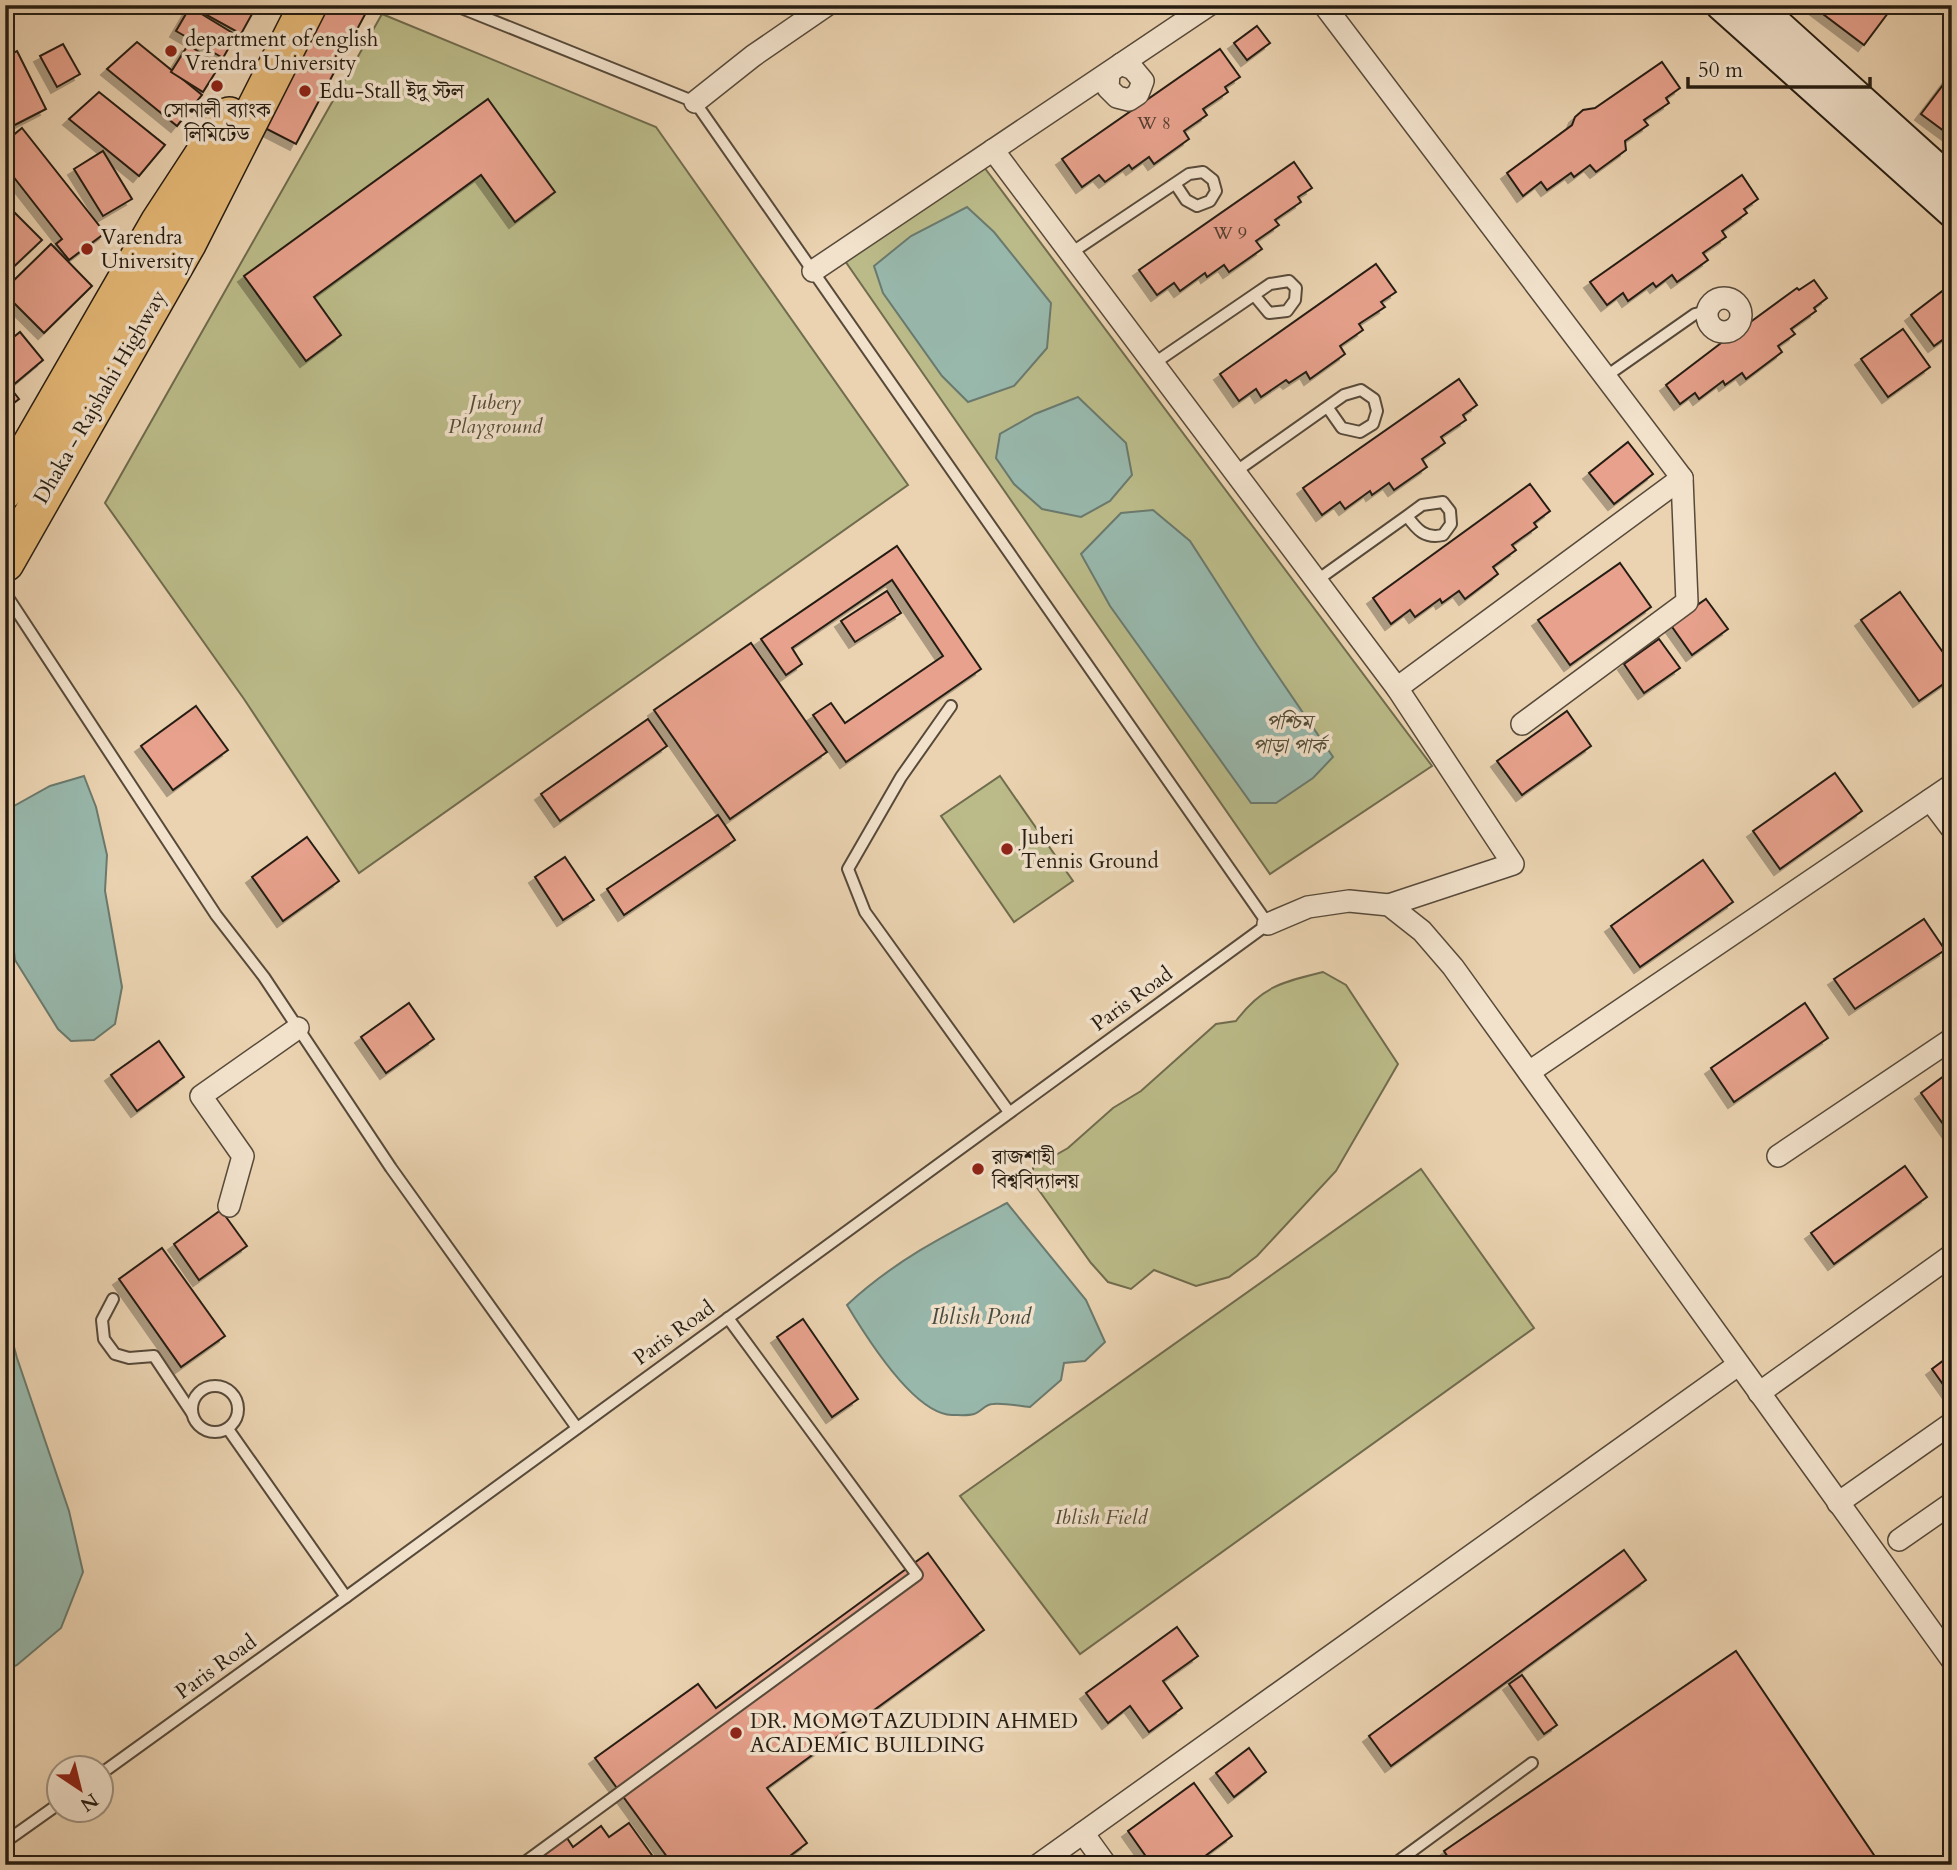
<svg xmlns="http://www.w3.org/2000/svg" width="1957" height="1870" font-family="Cardo,'Noto Serif Bengali',serif">
<defs>
<filter id="shadow"><feDropShadow dx="-6" dy="6" stdDeviation="0" flood-color="#0004"/></filter>
</defs>
<rect width="100%" height="100%" fill="#ebd3b1"/>
<filter id="stains"><feTurbulence type="fractalNoise" baseFrequency=".00286" numOctaves="4"/><feColorMatrix values="0 0 0 0 .2 0 0 0 0 .09 0 0 0 0 .02 0 0 0 .5 -.17"/></filter>
<radialGradient id="worn" r=".72"><stop offset=".6" stop-color="#630" stop-opacity="0"/><stop offset="1" stop-color="#630" stop-opacity=".3"/></radialGradient>
<g fill="#bbbb89" stroke="#706c4e" stroke-width="2">
<path d="M382 14 656 127 908 485 359 873 244 699 105 503Z"/>
<path d="M981 163 1432 766 1270 874 843 258Z"/>
<path d="M1000 776 1073 881 1014 922 941 816Z"/>
<path d="M1323 972 1346 985 1398 1064 1336 1171 1257 1256 1229 1277 1196 1286 1154 1270 1131 1289 1108 1282 1091 1263 1033 1182V1168L1068 1148 1113 1108 1141 1091 1216 1024 1236 1021C1262 986 1283 982 1323 972Z"/>
<path d="M1421 1169 1534 1328 1080 1654 960 1496Z"/>
</g>
<g fill="#98b8ac" stroke="#6a7a6e" stroke-width="2">
<path d="M967 207 994 232 1051 303 1047 348 1014 386 968 402 942 376 883 293 874 266 911 236Z"/>
<path d="M1078 397 1126 443 1132 475 1110 501 1081 517 1042 509 1014 484 996 458 1000 434 1035 414Z"/>
<path d="M1153 510 1190 541 1257 645 1333 757 1313 778 1276 803H1251L1110 606 1081 554 1121 513Z"/>
<path d="M84 776 96 807 107 855 105 891 122 987 115 1024 94 1040 71 1041 58 1029 15 960 5 875V811L50 786Z"/>
<path d="M1007 1203 1086 1300 1105 1342 1085 1361 1064 1363 1061 1380 1030 1407C1018 1406 1005 1403 993 1404 985 1404 981 1412 974 1414 968 1416 959 1415 952 1415 914 1414 865 1335 847 1305 895 1260 949 1233 1007 1203Z"/>
<path d="M5 1314 17 1358 69 1511 83 1572 61 1628 17 1665 5 1671Z"/>
</g>
<g fill="#e7a18c" stroke="#261d12" stroke-width="2" filter="url(#shadow)">
<path d="M207 5H257L241 34 203 13Z"/>
<path d="M326 5 369 7 296 144 261 126Z"/>
<path d="M1811 5H1894L1864 45Z"/>
<path d="M190 7 236 35 223 58 176 31Z"/>
<path d="M1257 26 1270 43 1247 60 1234 43Z"/>
<path d="M137 42 202 95 177 126 107 69Z"/>
<path d="M63 44 80 74 57 87 40 56Z"/>
<path d="M188 45 220 65 203 92 171 72Z"/>
<path d="M1220 49 1240 77 1225 87 1228 92 1203 109 1207 115 1184 131 1189 139 1154 164 1149 157 1132 169 1129 165 1105 182 1099 175 1082 187 1062 159Z"/>
<path d="M17 51 46 109 5 130V57Z"/>
<path d="M1662 62 1680 88 1666 98 1669 103 1644 120 1648 125 1625 141 1626 150 1596 172 1590 165 1574 177 1571 173 1547 190 1541 182 1523 196 1507 173 1572 125 1575 117 1583 110 1595 108Z"/>
<path d="M1952 73V137L1921 114Z"/>
<path d="M99 92 165 145 139 176 69 119Z"/>
<path d="M488 99 555 192 515 222 481 175 314 297 341 335 306 361 244 276Z"/>
<path d="M22 128 105 233 69 260 56 244 62 239 5 166V142Z"/>
<path d="M103 151 132 199 103 216 74 169Z"/>
<path d="M1294 162 1312 188 1298 197 1301 202 1275 220 1279 225 1256 241 1262 249 1229 272 1224 265 1207 277 1205 273 1180 291 1174 283 1157 295 1139 270Z"/>
<path d="M1742 175 1758 199 1744 209 1747 213 1722 231 1726 237 1703 253 1708 260 1677 282 1672 275 1656 287 1653 283 1628 301 1623 293 1607 305 1590 282Z"/>
<path d="M14 212 42 240 5 275V220Z"/>
<path d="M51 244 92 286 44 333 5 294V289Z"/>
<path d="M1376 264 1396 292 1381 302 1385 307 1359 324 1363 330 1340 346 1345 354 1310 379 1306 372 1289 383 1286 380 1261 397 1256 389 1239 401 1220 374Z"/>
<path d="M1814 280 1827 298 1814 308 1816 311 1791 329 1795 334 1778 346 1782 352 1746 379 1742 373 1725 385 1723 381 1699 399 1695 393 1680 404 1666 385 1729 337 1727 333 1747 319 1749 323 1797 288 1799 290Z"/>
<path d="M1945 289 1952 298V333L1934 346 1911 315Z"/>
<path d="M1903 329 1930 367 1888 397 1861 359Z"/>
<path d="M20 332 43 360 12 386 5 378V344Z"/>
<path d="M1459 379 1477 405 1463 415 1466 420 1441 437 1445 443 1422 459 1427 467 1394 490 1389 483 1372 495 1370 491 1345 509 1340 502 1322 515 1303 488Z"/>
<path d="M5 381 19 399 5 410Z"/>
<path d="M1628 442 1653 474 1614 504 1589 473Z"/>
<path d="M1530 484 1550 511 1534 523 1537 527 1512 545 1516 550 1493 567 1498 574 1465 599 1459 591 1442 603 1440 599 1415 617 1410 610 1391 624 1373 598Z"/>
<path d="M897 546 981 669 846 762 813 715 831 703 845 723 943 656 892 580 792 648 802 664 786 675 761 639Z"/>
<path d="M1620 563 1651 607 1570 665 1538 620Z"/>
<path d="M887 591 901 613 855 642 841 621Z"/>
<path d="M1900 592 1952 665V678L1919 701 1861 620Z"/>
<path d="M1706 599 1728 629 1692 655 1670 624Z"/>
<path d="M1659 639 1680 668 1644 693 1624 664Z"/>
<path d="M751 643 827 752 730 819 654 710Z"/>
<path d="M196 706 228 750 173 790 141 746Z"/>
<path d="M1567 711 1591 746 1522 795 1497 761Z"/>
<path d="M648 719 667 746 560 821 541 794Z"/>
<path d="M1835 773 1862 811 1780 869 1753 831Z"/>
<path d="M718 815 735 840 624 915 607 889Z"/>
<path d="M307 837 339 881 283 921 252 877Z"/>
<path d="M565 857 594 900 563 920 535 877Z"/>
<path d="M1703 860 1733 902 1640 967 1611 926Z"/>
<path d="M1924 919 1945 950 1855 1009 1834 979Z"/>
<path d="M409 1003 434 1039 386 1073 361 1037Z"/>
<path d="M1805 1003 1828 1038 1734 1102 1711 1068Z"/>
<path d="M159 1041 184 1077 137 1111 111 1075Z"/>
<path d="M1952 1070V1128L1948 1131 1921 1093Z"/>
<path d="M1905 1166 1927 1197 1834 1264 1811 1233Z"/>
<path d="M221 1210 247 1246 199 1280 174 1244Z"/>
<path d="M162 1248 225 1336 181 1367 119 1279Z"/>
<path d="M803 1319 858 1399 832 1417 777 1337Z"/>
<path d="M1952 1354V1397L1932 1369Z"/>
<path d="M1624 1550 1646 1580 1391 1766 1369 1736Z"/>
<path d="M928 1553 984 1630 767 1788 807 1843 778 1865H673L595 1758 698 1684 716 1708Z"/>
<path d="M1177 1627 1198 1656 1163 1681 1182 1708 1149 1732 1130 1706 1108 1723 1086 1693Z"/>
<path d="M1736 1651 1878 1861 1872 1865H1453L1444 1851Z"/>
<path d="M1522 1675 1557 1725 1544 1734 1509 1684Z"/>
<path d="M1249 1748 1266 1772 1234 1797 1216 1773Z"/>
<path d="M1194 1783 1232 1836 1193 1865H1152L1128 1831Z"/>
<path d="M629 1823 659 1865H518L563 1832 573 1847 601 1826 609 1837Z"/>
</g>
<g fill="none" stroke-linecap="round" stroke-linejoin="round">
<g stroke="#574a3a" stroke-width="14">
<g id="lane">
<path d="M1071 253 1189 174 1203 172 1213 180 1216 191 1210 201 1197 206 1186 200 1176 185"/>
<path d="M1153 364 1254 295 1270 284 1289 281 1296 288 1295 300 1287 311 1269 313 1254 295"/>
<path d="M1605 377 1695 314 1708 311"/>
<path d="M1235 472 1344 395 1361 390 1374 399 1377 411 1373 424 1360 432 1342 428 1328 408"/>
<path d="M1316 581 1407 516 1422 505 1443 502 1450 511 1451 524 1443 535C1425 539 1417 530 1407 516"/>
<path d="M5 593 216 915 264 977 391 1168 577 1428"/>
<path d="M951 706 901 777 848 869 865 912 1009 1112"/>
<path d="M113 1299 102 1320 104 1339 115 1354 129 1358 154 1356 192 1413"/>
<circle cx="215" cy="1409" r="23"/>
<path d="M228 1429 346 1597"/>
<path d="M102 1773 346 1597 1268 924 695 102 454 5"/>
<path d="M5 1842 60 1803"/>
<path d="M5 1861 8 1865"/>
<path d="M521 1865 917 1575 728 1318"/>
<path d="M1393 1865 1532 1763"/>
</g>
</g>
<g stroke="#574a3a" stroke-width="24">
<g id="street">
<path d="M1109 73 1108 88 1117 97 1129 100 1138 94 1143 81 1133 69 1121 64"/>
<path d="M695 102 753 56 827 5"/>
<path d="M993 150 1397 688 1682 478 1324 5"/>
<path d="M813 271 1209 5"/>
<circle cx="1724" cy="315" r="17"/>
<path d="M1522 724 1687 602 1682 478"/>
<path d="M1930 800 1952 829"/>
<path d="M1389 905 1513 864 1397 688"/>
<path d="M1268 924 1308 907 1349 901 1389 905 1422 931 1453 967 1952 1660"/>
<path d="M1529 1072 1952 785"/>
<path d="M1778 1156 1952 1039"/>
<path d="M229 1206 243 1156 201 1096 298 1028"/>
<path d="M1759 1393 1952 1255"/>
<path d="M1838 1503 1952 1423"/>
<path d="M1899 1540 1952 1503"/>
<path d="M1083 1833 1106 1865"/>
<path d="M1038 1865 1738 1365"/>
</g>
</g>
<g stroke="#261d12" stroke-width="32">
<g id="secondary">
<path d="M1720 5 1952 213"/>
<path d="M1757 5 1952 181"/>
</g>
</g>
<g stroke="#261d12" stroke-width="40">
<g id="highway">
<path d="M5 490 159 223 229 116"/>
<path d="M5 563 188 242 308 5"/>
</g>
</g>
<use href="#lane" stroke="#f2e2cc" stroke-width="10"/>
<use href="#street" stroke="#f2e2cc" stroke-width="21"/>
<use href="#secondary" stroke="#f2e2cc" stroke-width="28"/>
<use href="#highway" stroke="#e6ba78" stroke-width="37"/>
</g>
<g fill="#8f2418" stroke="#f2e2cc" stroke-width="2.5">
<circle cx="171" cy="51" r="7"/>
<circle cx="217" cy="86" r="7"/>
<circle cx="305" cy="91" r="7"/>
<circle cx="87" cy="249" r="7"/>
<circle cx="1007" cy="849" r="7"/>
<circle cx="978" cy="1169" r="7"/>
<circle cx="736" cy="1733" r="7"/>
</g>
<g text-anchor="middle" dominant-baseline="central" stroke-width="7" stroke-linejoin="round" paint-order="stroke">
<g font-size="18" fill="#563e30">
<text x="1154" y="123">W 8</text>
<text x="1230" y="233">W 9</text>
</g>
<g font-size="21" fill="#261d12" stroke="#f2e2cc" text-anchor="start">
<text x="185" y="39">department of english<tspan x="185" dy="24">Vrendra University</tspan></text>
<text x="319" y="91">Edu-Stall ইদু স্টল</text>
<text x="217" y="110" text-anchor="middle">সোনালী ব্যাংক<tspan x="217" dy="24">লিমিটেড</tspan></text>
<text x="101" y="237">Varendra<tspan x="101" dy="24">University</tspan></text>
<text x="1021" y="837">Juberi<tspan x="1021" dy="24">Tennis Ground</tspan></text>
<text x="992" y="1157">রাজশাহী<tspan x="992" dy="24">বিশ্ববিদ্যালয়</tspan></text>
<text x="750" y="1721">DR. MOMOTAZUDDIN AHMED<tspan x="750" dy="24">ACADEMIC BUILDING</tspan></text>
</g>
<g font-size="21" fill="#261d12" stroke="#f2e2cc">
<text transform="translate(100 397) rotate(-60)">Dhaka - Rajshahi Highway</text>
<text transform="translate(1132 999) rotate(-36)">Paris Road</text>
<text transform="translate(674 1333) rotate(-36)">Paris Road</text>
<text transform="translate(216 1667) rotate(-36)">Paris Road</text>
</g>
<g font-size="21" font-style="italic" fill="#534c36" stroke="#f2e2cc">
<text x="495" y="402">Jubery<tspan x="495" dy="24">Playground</tspan></text>
<text x="1289" y="722">পশ্চিম<tspan x="1289" dy="24">পাড়া পার্ক</tspan></text>
<text x="1101" y="1517">Iblish Field</text>
</g>
<g font-size="23" font-style="italic" fill="#484c40" stroke="#f2e2cc">
<text x="981" y="1316">Iblish Pond</text>
</g>
</g>
<rect width="1957" height="1870" fill="none" stroke="#ebd3b1" stroke-width="28"/>
<rect x="7" y="7" width="1943" height="1856" fill="none" stroke="#261d12" stroke-width="3.5"/>
<rect x="14" y="14" width="1929" height="1842" fill="none" stroke="#261d12" stroke-width="2"/>
<g transform="translate(80 1789) rotate(145)"><circle r="33" fill="#f2e2cc" stroke="#a09382" stroke-width="2"/>
<path d="M0-5L12 26L0 18L-12 26Z" fill="#8f2418"/>
<text y="-10" font-size="19" font-weight="bold" text-anchor="middle" fill="#261d12">N</text>
</g>
<path d="M1688 77v10h182v-10" fill="none" stroke="#261d12" stroke-width="3.5"/>
<text x="1698" y="77" font-size="21" fill="#261d12" stroke="#f2e2cc" stroke-width="5" paint-order="stroke">50 m</text>
<rect width="100%" height="100%" filter="url(#stains)"/>
<rect width="100%" height="100%" fill="url(#worn)"/>
</svg>
